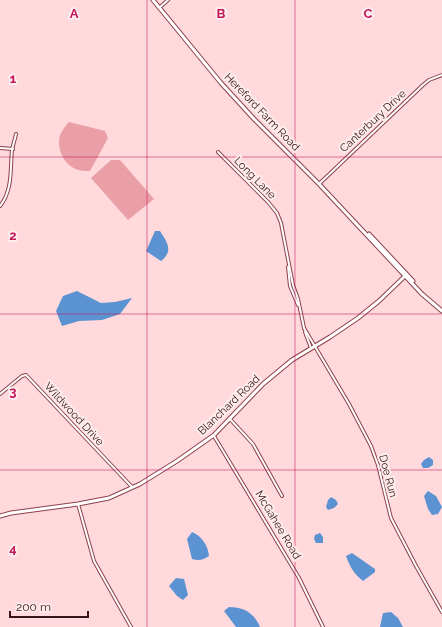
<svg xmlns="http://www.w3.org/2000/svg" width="442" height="627" font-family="Raleway,sans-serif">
<rect width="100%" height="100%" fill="#ffd9dc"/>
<g fill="#ea9fa7">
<path d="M69 122 105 131 108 138 90 171C84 171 77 171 72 167 61 160 56 144 61 133 63 129 66 125 69 122Z"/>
<path d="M111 160H120L154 199 128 220 91 178Z"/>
</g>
<g fill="#5b93d2">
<path d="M155 231H160C167 242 174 251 161 261L146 251Z"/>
<path d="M77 291 101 303 115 302 132 298 120 314 102 320 79 321 62 326 56 311 63 296Z"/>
<path d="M429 457 433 460V465L428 468H423L421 464 424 460Z"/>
<path d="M428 491 436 496 442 507 438 514 432 515 428 509 424 496Z"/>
<path d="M331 497 336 500 338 504 334 508 328 510 326 507 328 500Z"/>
<path d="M192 532C202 536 208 546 209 556 203 560 199 561 192 559L187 539Z"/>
<path d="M320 533 323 537V543H316L314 539 315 535Z"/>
<path d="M352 553 375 569V572L363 581C354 574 350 567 346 556Z"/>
<path d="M176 578 184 579 188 595 183 600 177 596 169 586Z"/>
<path d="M229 607C244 607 254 613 260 627H236L224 611Z"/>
<path d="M391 612 398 618 403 627H380L383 613Z"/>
</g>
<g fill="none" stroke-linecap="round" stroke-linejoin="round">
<g stroke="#8d404c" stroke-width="4">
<g id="street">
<path d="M159 8 168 0"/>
<path d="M0 148 13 149"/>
<path d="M218 152 268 202 277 213 281 223 293 285 298 299 304 328"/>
<path d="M319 184 423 85 429 80 442 75"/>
<path d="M0 206C13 190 10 169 12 150 13 145 15 139 16 134"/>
<path d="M288 267 290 286 298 305"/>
<path d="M304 328 349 404 371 446 378 465 391 518 416 566 442 612"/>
<path d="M305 332 311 348"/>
<path d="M0 394 22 376 26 375 132 487"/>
<path d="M230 419 253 444 282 496"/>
<path d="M214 436 299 578 323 627"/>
<path d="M78 504 94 561 131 627"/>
</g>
</g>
<g stroke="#8d404c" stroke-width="5">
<g id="secondary">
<path d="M153 0 221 83 254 119 319 184 422 294 442 311"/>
<path d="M369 234 413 281"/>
<path d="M0 516 11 513 78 504 109 498 140 484 177 461 214 435 263 384 292 360 330 337 358 318 379 301 405 276"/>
</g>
</g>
<use href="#street" stroke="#fff" stroke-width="2"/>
<use href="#secondary" stroke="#fff" stroke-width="3"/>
</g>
<path fill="none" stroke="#c2185b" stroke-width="1" stroke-opacity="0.55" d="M147 0V627M295 0V627M0 157H442M0 314H442M0 470H442"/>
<g text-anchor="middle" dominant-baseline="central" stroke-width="4" stroke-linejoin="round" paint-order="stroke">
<g font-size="11" fill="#37161b" stroke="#ffeced">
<text transform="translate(262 112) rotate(46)">Hereford Farm Road</text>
<text transform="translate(373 121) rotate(-43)">Canterbury Drive</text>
<text transform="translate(255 178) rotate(45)">Long Lane</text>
<text transform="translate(229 405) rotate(-44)">Blanchard Road</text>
<text transform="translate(74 414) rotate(47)">Wildwood Drive</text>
<text transform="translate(388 476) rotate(75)">Doe Run</text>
<text transform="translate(278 525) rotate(59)">McGahee Road</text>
</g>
</g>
<g font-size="13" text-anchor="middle" font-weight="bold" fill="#c2185b" stroke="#ffeced" stroke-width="4" stroke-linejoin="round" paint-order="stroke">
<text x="74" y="18">A</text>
<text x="221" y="18">B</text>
<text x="368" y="18">C</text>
<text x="13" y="83">1</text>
<text x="13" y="240">2</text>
<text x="13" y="396">3</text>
<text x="13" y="553">4</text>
</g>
<path d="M10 611v6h78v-6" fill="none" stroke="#37161b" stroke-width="2"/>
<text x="16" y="611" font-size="12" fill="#37161b" stroke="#ffeced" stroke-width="3" paint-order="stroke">200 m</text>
</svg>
